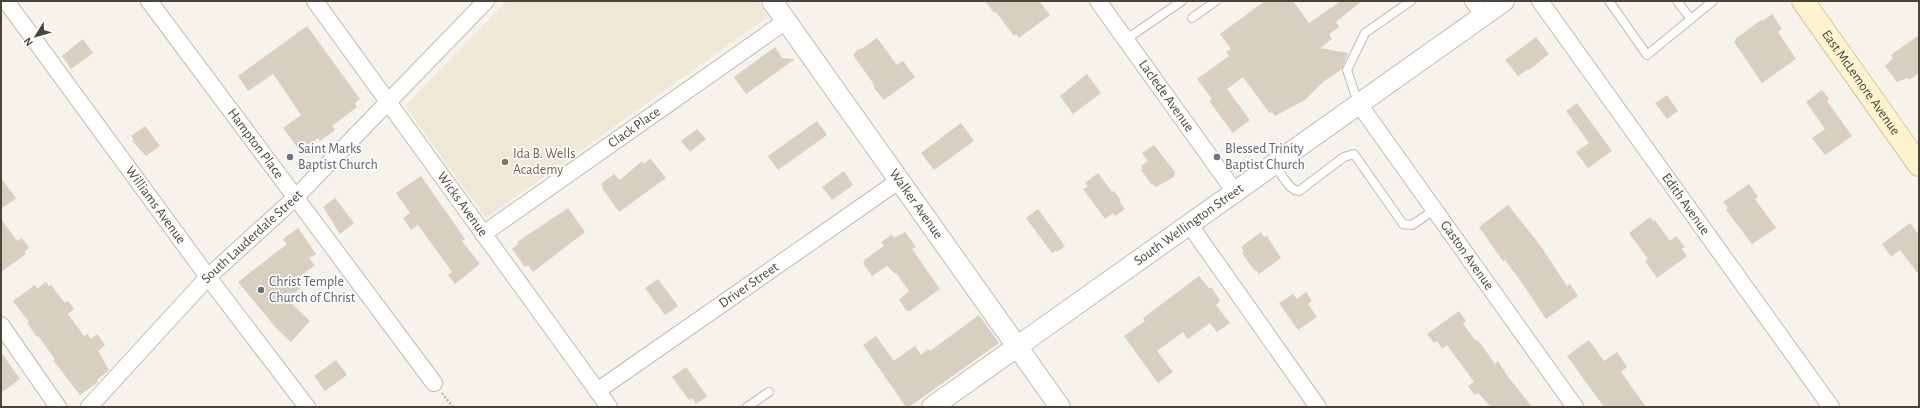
<svg xmlns="http://www.w3.org/2000/svg" width="1920" height="408" font-family="'Alegreya Sans',sans-serif">
<rect width="100%" height="100%" fill="#f6f3ec"/>
<path fill="#efe8d6" d="M507 1H758L769 16 486 218 405 106Z"/>
<g fill="#d8cfc1">
<path d="M985 1H1039L1050 15 1019 38 1016 34 1014 36 996 12 994 13Z"/>
<path d="M1265 1H1293L1309 23 1341 1H1362L1336 22 1339 27 1329 34 1332 39 1320 48 1348 53 1342 69 1323 82 1305 100 1275 116 1272 112 1270 114 1243 77 1227 89 1250 120 1233 133 1209 101 1212 99 1197 79 1229 56 1226 52 1231 49 1220 34Z"/>
<path d="M1772 14 1782 29 1778 32 1796 59 1762 83 1734 42 1736 40 1735 39 1761 20 1762 21Z"/>
<path d="M307 26 360 99 355 103 357 107 332 126 335 130 320 141 318 138 300 151 283 128 301 115 274 75 273 74 248 91 238 76Z"/>
<path d="M1919 35V73L1909 80 1907 78 1897 82 1885 66 1893 58 1891 55Z"/>
<path d="M1536 37 1549 54 1529 70 1528 69 1518 76 1505 60Z"/>
<path d="M877 38 897 65 903 61 915 77 884 100 874 88 873 83 853 55 857 50 863 48Z"/>
<path d="M83 39 93 53 71 69 62 56Z"/>
<path d="M775 47 782 58 795 59 746 94 734 77Z"/>
<path d="M1087 74 1101 93 1073 114 1060 96Z"/>
<path d="M1822 90 1829 99 1827 101 1852 136 1825 155 1812 138 1825 129 1806 102Z"/>
<path d="M1667 95 1678 111 1667 119 1655 103Z"/>
<path d="M1577 103 1612 151 1588 168 1576 152 1589 143 1566 111Z"/>
<path d="M817 121 827 135 778 170 768 156Z"/>
<path d="M961 123 974 141 934 170 921 153Z"/>
<path d="M145 126 160 146 146 156 132 141 134 140 131 136Z"/>
<path d="M697 129 706 139 690 152 681 141Z"/>
<path d="M1154 145 1175 172 1174 177 1156 187 1153 184 1152 185 1141 170 1143 169 1141 166 1148 161 1142 153Z"/>
<path d="M650 158 666 178 619 212 602 188 603 187 601 184 614 174 620 180 642 161 644 164Z"/>
<path d="M844 171 853 185 832 200 822 187Z"/>
<path d="M1098 173 1112 192 1114 191 1121 200 1119 201 1125 209 1115 216 1113 213 1105 219 1083 189 1088 186 1085 183Z"/>
<path d="M421 176 465 239 462 241 480 264 455 284 448 275 452 272 418 225 411 230 403 218 410 213 396 193Z"/>
<path d="M1 178 16 198 1 209Z"/>
<path d="M1749 184 1758 197 1755 199 1776 228 1752 244 1726 210 1728 208 1723 202Z"/>
<path d="M335 198 354 223 340 234 323 207Z"/>
<path d="M1508 205 1540 245 1567 286 1570 284 1578 296 1546 319 1522 283 1505 260 1503 261 1479 227Z"/>
<path d="M568 208 585 232 533 272 528 265 525 267 512 249 518 244 517 242Z"/>
<path d="M1038 209 1065 246 1057 252 1056 250 1052 253 1026 218Z"/>
<path d="M1650 217 1653 221 1655 220 1670 241 1676 236 1685 247 1682 249 1687 256 1657 278 1645 261 1648 259 1629 233Z"/>
<path d="M1 219 17 241 22 238 29 248 24 252 26 254 1 272Z"/>
<path d="M1910 223 1919 235V275L1900 250 1891 257 1882 244Z"/>
<path d="M298 228 316 254 309 258 315 265 295 280 301 288 287 299 310 321 291 342 276 328 238 282 287 244 283 239Z"/>
<path d="M905 232 916 247 912 249 940 289 910 311H907L899 300 909 291 896 273 895 274 887 266 872 276 863 263 865 262 864 260 884 246 881 242 892 235 894 238Z"/>
<path d="M1261 232 1264 237 1267 236 1281 258 1259 274 1256 270 1255 271 1242 253 1244 252 1241 247Z"/>
<path d="M1199 276 1209 288H1212L1220 301 1216 305 1230 323 1217 332 1210 323 1188 339 1183 332 1157 351 1173 372 1158 383 1124 336 1145 321 1143 318Z"/>
<path d="M658 279 678 306 665 315 645 288Z"/>
<path d="M46 282 49 286 51 285 65 303 68 301 74 309 68 314 84 336 87 334 91 339 97 334 105 345 98 351 109 370 97 380 98 382 80 395 53 360 55 359 38 336 37 337 27 323 29 322 13 301 35 285 37 289Z"/>
<path d="M1306 292 1312 301 1308 304 1317 317 1298 330 1279 303 1293 294 1297 299Z"/>
<path d="M1459 311 1466 321 1463 324 1476 341 1478 340 1495 364 1498 361 1506 374 1532 407H1491L1478 393 1475 395 1468 386 1474 382 1447 345 1442 349 1437 341 1434 343 1427 334Z"/>
<path d="M979 315 999 343 909 407H906L863 345 876 336 894 361 915 346 921 355 928 349 930 351Z"/>
<path d="M1589 340 1604 361 1617 352 1627 367 1621 372 1646 407H1604L1567 356Z"/>
<path d="M1 352 20 379 1 393Z"/>
<path d="M336 360 347 375 325 391 314 376Z"/>
<path d="M686 367 707 396 696 404 692 398 689 400 672 377Z"/>
</g>
<g fill="none" stroke-linecap="round" stroke-linejoin="round">
<g stroke="#c2bbae" stroke-width="10">
<g id="service">
<path d="M1609 1 1647 55 1691 19 1677 1"/>
<path d="M1192 18 1216 1"/>
<path d="M1691 19 1713 1"/>
<path d="M1125 40 1182 1"/>
<path d="M1358 103 1347 70 1365 33 1411 1"/>
<path d="M1275 165C1281 173 1288 190 1299 191L1344 157 1354 154 1403 224 1412 225 1434 210"/>
<path d="M747 407 769 392"/>
</g>
</g>
<g stroke="#c2bbae" stroke-width="18">
<g id="minor">
<path id="s1" d="M6 1 208 277 307 407"/>
<path id="s2" d="M149 1 434 383"/>
<path id="s3" d="M315 1 609 407"/>
<path id="s4" d="M1098 1 1235 192"/>
<path d="M1473 1 1484 16"/>
<path id="s5" d="M1540 1 1831 407"/>
<path id="s6" d="M1359 104 1575 407"/>
<path d="M1189 224 1318 407"/>
<path id="s7" d="M483 234 786 21"/>
<path d="M1 325 58 407"/>
<path id="s8" d="M597 391 900 180"/>
<path id="s9" d="M89 407 208 277 295 198 486 1"/>
</g>
</g>
<g stroke="#c2bbae" stroke-width="22">
<g id="tertiary">
<path id="s10" d="M772 1 1060 407"/>
<path id="s11" d="M932 407 1504 1"/>
</g>
</g>
<g stroke="#d6c79b" stroke-width="24">
<g id="secondary">
<path id="s12" d="M1803 1 1919 165"/>
</g>
</g>
<path stroke="#c4b79f" stroke-width="2.5" stroke-dasharray="2 2" stroke-linecap="butt" d="M442 393 453 407"/>
<use href="#service" stroke="#fff" stroke-width="8"/>
<use href="#minor" stroke="#fff" stroke-width="16"/>
<use href="#tertiary" stroke="#fff" stroke-width="20"/>
<use href="#secondary" stroke="#fff3cd" stroke-width="22"/>
</g>
<g fill="#6b7280" stroke="#fff" stroke-width="1.5">
<circle cx="290" cy="157" r="4"/>
<circle cx="1217" cy="157" r="4"/>
<circle cx="261" cy="290" r="4"/>
</g>
<circle fill="#8d6e63" stroke="#fff" stroke-width="1.5" cx="505" cy="162" r="4"/>
<g text-anchor="middle" dominant-baseline="central" stroke-width="3.5" stroke-linejoin="round" paint-order="stroke">
<g font-size="14" fill="#4b4439" stroke="#fff">
<text stroke="none"><textPath href="#s12" startOffset="100">East McLemore Avenue</textPath></text>
<text stroke="none"><textPath href="#s4" startOffset="117">Laclede Avenue</textPath></text>
<text stroke="none"><textPath href="#s7" startOffset="185">Clack Place</textPath></text>
<text stroke="none"><textPath href="#s2" startOffset="178">Hampton Place</textPath></text>
<text stroke="none"><textPath href="#s3" startOffset="251">Wicks Avenue</textPath></text>
<text stroke="none"><textPath href="#s10" startOffset="249">Walker Avenue</textPath></text>
<text stroke="none"><textPath href="#s5" startOffset="250">Edith Avenue</textPath></text>
<text stroke="none"><textPath href="#s1" startOffset="253">Williams Avenue</textPath></text>
<text stroke="none"><textPath href="#s11" startOffset="315">South Wellington Street</textPath></text>
<text stroke="none"><textPath href="#s9" startOffset="236">South Lauderdale Street</textPath></text>
<text stroke="none"><textPath href="#s6" startOffset="186">Gaston Avenue</textPath></text>
<text stroke="none"><textPath href="#s8" startOffset="185">Driver Street</textPath></text>
</g>
<g font-size="14" fill="#5b616d" stroke="#fff" text-anchor="start">
<text x="298" y="149">Saint Marks<tspan x="298" dy="16">Baptist Church</tspan></text>
<text x="1225" y="149">Blessed Trinity<tspan x="1225" dy="16">Baptist Church</tspan></text>
<text x="269" y="282">Christ Temple<tspan x="269" dy="16">Church of Christ</tspan></text>
</g>
<g font-size="14" fill="#785e54" stroke="#fff" text-anchor="start">
<text x="513" y="154">Ida B. Wells<tspan x="513" dy="16">Academy</tspan></text>
</g>
</g>
<rect width="1920" height="408" fill="none" stroke="#4b4439" stroke-width="4"/>
<g transform="translate(36 36) rotate(233)" stroke="#ffffff" stroke-width="3" paint-order="stroke">
<path d="M0-3L7 15L0 10L-7 15Z" fill="#4b4439"/>
<text y="-6" font-size="11" font-weight="bold" text-anchor="middle" fill="#4b4439">N</text>
</g>
</svg>
